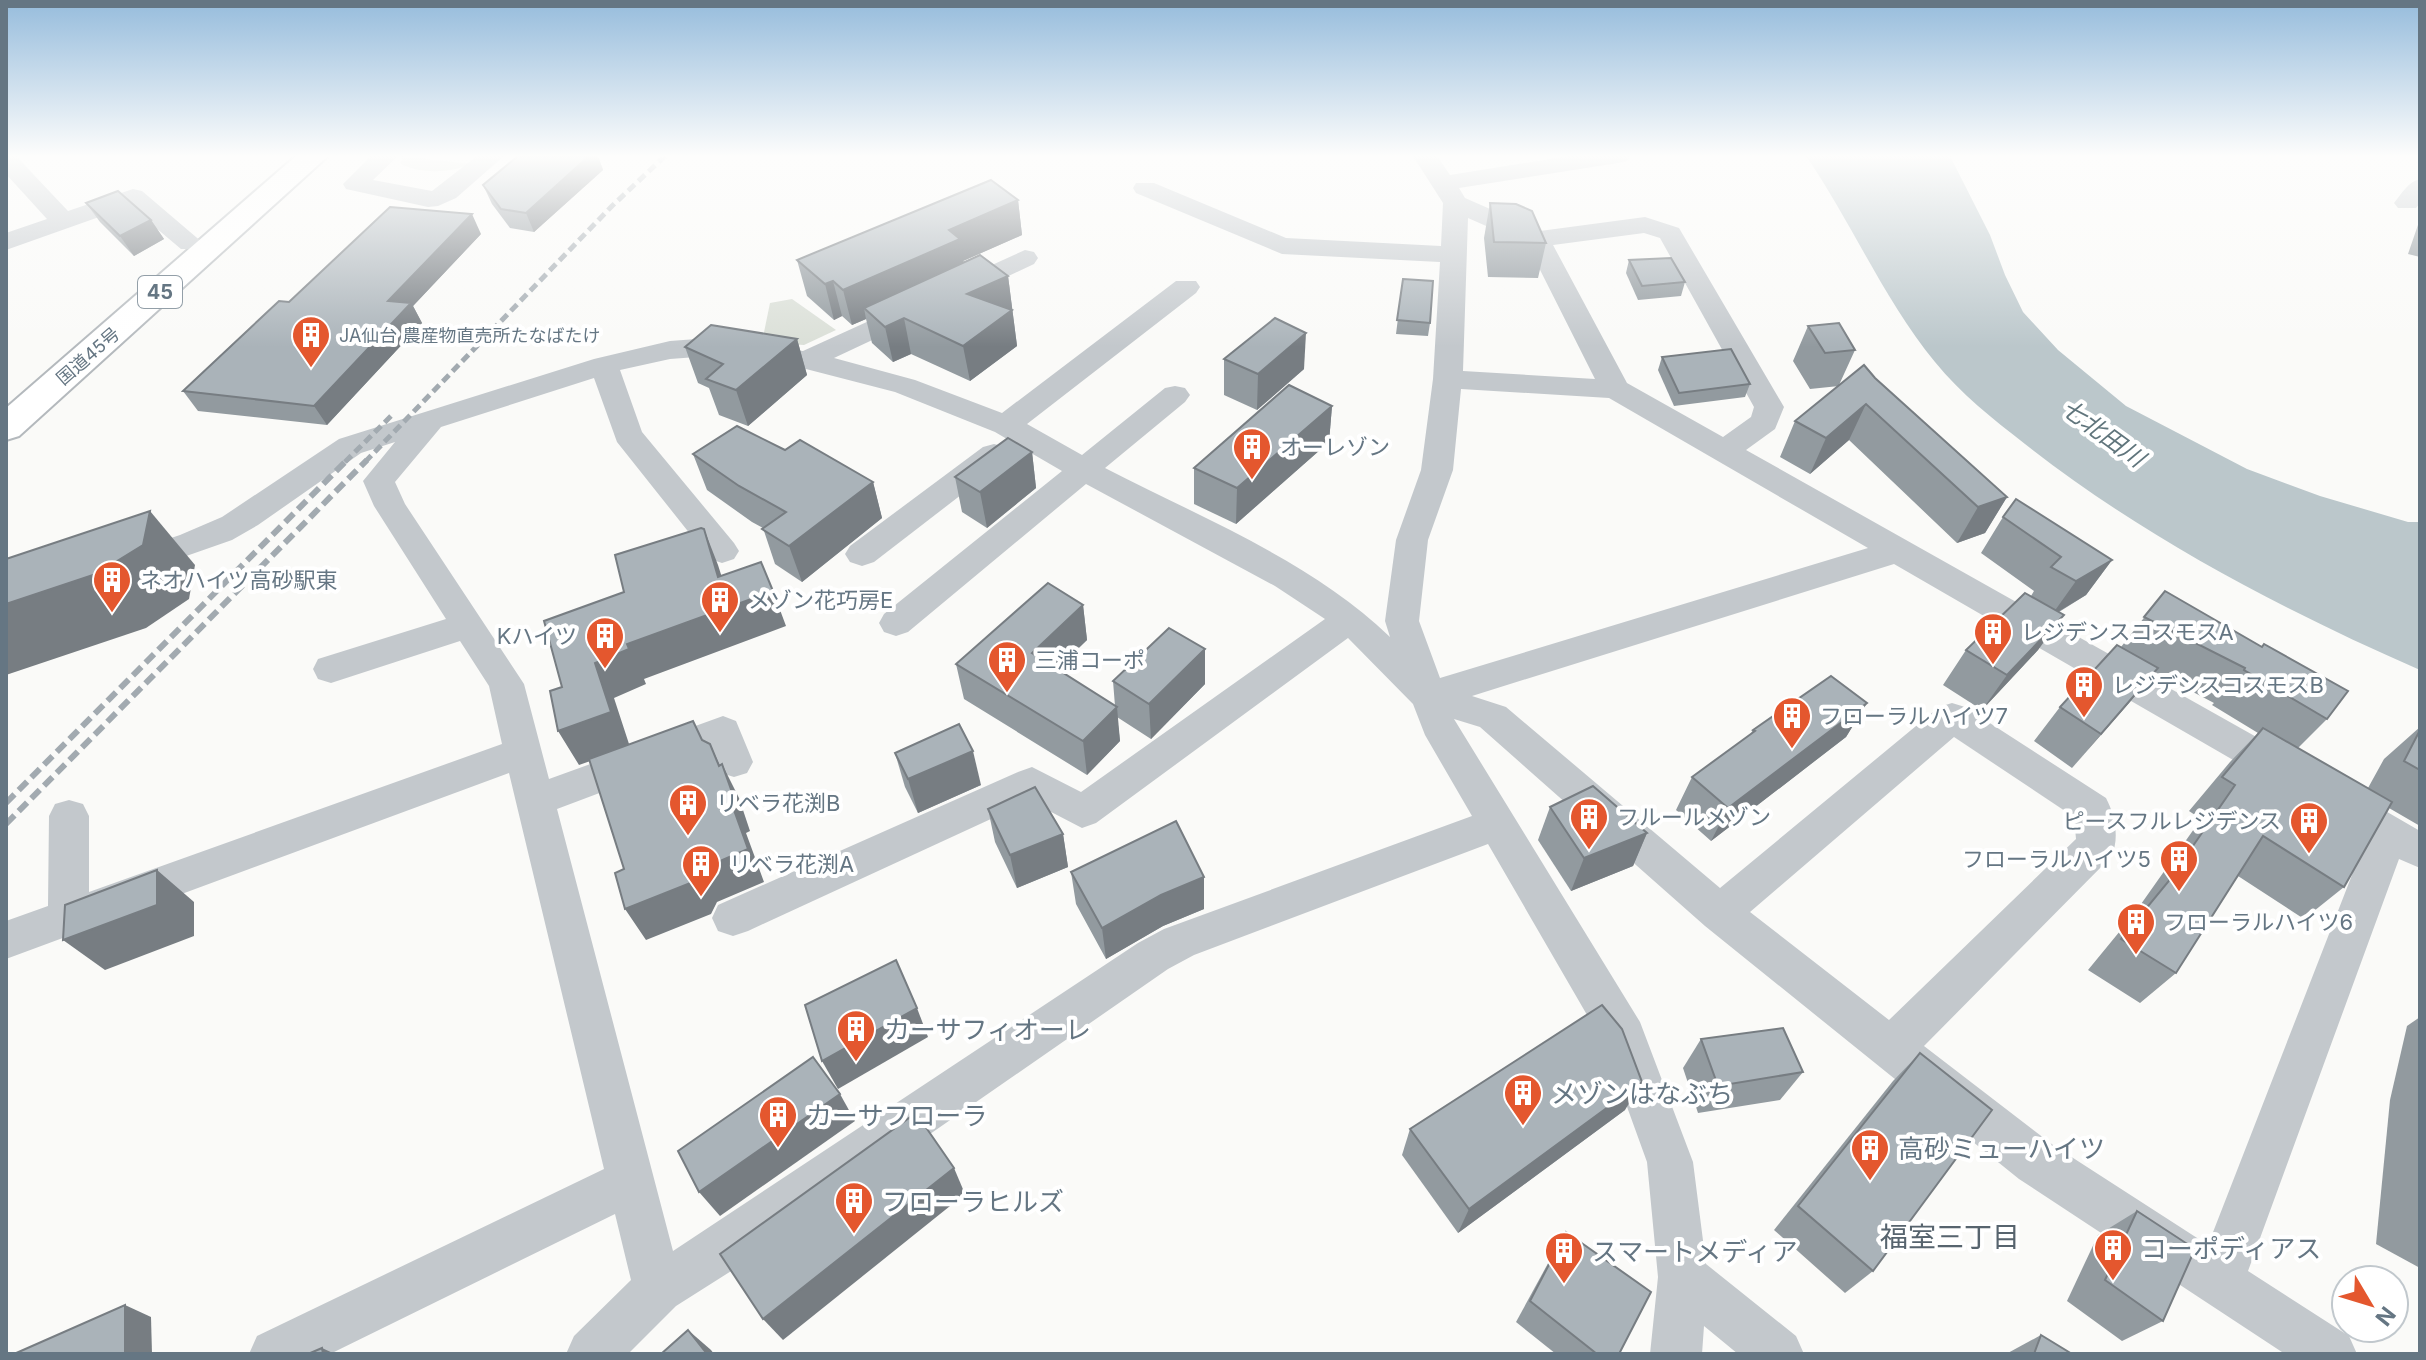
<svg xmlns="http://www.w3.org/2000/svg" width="2426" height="1360" font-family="Inter,'Noto Sans JP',sans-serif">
<rect width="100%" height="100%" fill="#fafaf8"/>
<g fill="#dadfd7">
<path d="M402 156 471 164C451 173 421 174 401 164Z"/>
<path d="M792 299 836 330 804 345 762 342 770 303Z"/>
</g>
<path fill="#bbc7cb" d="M1806 156H1950L1990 235 2005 275 2023 312 2058 350 2126 406 2247 469 2320 496 2408 522H2420V670C2283 610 2143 537 2025 444 1993 419 1961 394 1935 362 1884 300 1852 223 1806 156Z"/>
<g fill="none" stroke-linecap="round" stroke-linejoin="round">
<g stroke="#b4b9bd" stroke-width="4">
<path id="highway" d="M296 156H328L19 436 6 440V408Z"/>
</g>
<g fill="#c3c8cc" fill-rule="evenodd">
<path d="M6 156H16L68 211 133 189 142 191 203 243 199 249H181L130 206 6 250V233L47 219 6 174Z"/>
<path d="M371 156H398L373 180 432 191 477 156H504L456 198 438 206 428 207 346 189 343 184Z"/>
<path d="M1413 156H1437L1450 175 1569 156H1630L1627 161 1618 163 1459 188 1465 198 1540 231 1645 217 1679 228 1784 407 1775 429 1746 450 2299 761 2305 772 2299 783 2286 787 2273 783 1894 564 1472 696 1506 707 1720 888 1939 707 1952 703 1965 707 2106 798C2115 815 2120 839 2111 857L1924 1046 2053 1145 2208 1245 2366 839 2323 813 2318 802 2323 791 2337 786 2351 791 2420 831V868L2399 859 2248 1271 2349 1336 2357 1354H2285L2019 1179 1705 926 1480 727 1454 719 1640 1022 1693 1162 1706 1264 1796 1336 1804 1354H1738L1704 1326 1702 1354H1650L1658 1277 1647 1162 1605 1046 1488 844 1194 955 1168 969 747 1261 676 1306 628 1354H566L574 1336 631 1280 615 1214 330 1354H249L257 1336 604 1169 509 773 6 959V921L48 906 49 816 55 804 69 800 83 804 89 816V892L502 744 489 686 460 641 331 683 318 679 313 669 318 659 446 619 374 506 363 481 395 442 361 453 258 525 232 540 132 575 120 571 115 563 120 555 180 535 222 517 339 439 594 359 670 341 710 338 803 351 1025 250 1034 252 1038 258 1034 264 834 358 915 380 1002 413 1176 281H1196L1200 287 1196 293 1027 424 1082 455 1165 388 1175 386 1185 388 1190 395 1185 402 1105 468C1200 517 1313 562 1390 637L1385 621 1396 540 1421 470 1433 379 1440 262 1282 254 1136 193 1133 188 1136 183H1154L1286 238 1441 246 1443 203ZM1468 218 1527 244 1595 379 1463 371ZM1644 233 1660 238 1754 407 1751 417 1723 437 1627 383 1553 245ZM710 356 806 369 895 392 995 432 1062 471 884 614 879 623 884 632 896 636 908 632 1086 484 1275 586 1325 619 1081 792 1032 767 1018 772 718 905 712 918 718 931 733 936 748 931 1030 801 1082 828 1096 823 1348 638 1413 704 1425 735 1472 816 1164 929 1138 943 673 1251 557 809 711 751 721 773 734 777 747 773 753 762 736 721 723 716 549 779 524 684 405 504 395 482 441 427 594 378 617 442 710 559 722 563 734 559 739 551 734 543 642 432 620 370 670 359ZM1461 389 1609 398 1868 548 1440 678 1419 621 1428 540 1453 470ZM1954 737 2074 817 2076 839 1889 1020 1750 912Z"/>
<path d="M2420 179V203L2416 208H2398L2394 203C2402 193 2408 182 2420 179Z"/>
<path d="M994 444 1005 447 1009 454 1005 461 874 562 862 566 850 562 845 554 850 546 983 447Z"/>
</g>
<use href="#highway" fill="#fff" fill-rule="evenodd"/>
<g stroke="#a2aab0" stroke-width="5" stroke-dasharray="9 5" stroke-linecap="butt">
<path d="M345 462 393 414"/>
<path d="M365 462 612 206 665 156"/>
</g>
<g stroke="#a2aab0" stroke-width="6" stroke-dasharray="12 6" stroke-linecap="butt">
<path d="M6 803 347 460"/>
<path d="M6 824 367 460"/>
</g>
</g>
<g fill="#929a9f">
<path d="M518 156H598L603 170 534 232 510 228 492 204 483 185Z"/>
<path d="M1018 200 1022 235 963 261 1008 276 1017 346 970 381 911 354 893 362 872 343 866 319 852 325 842 316 834 320 807 296 797 260Z"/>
<path d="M86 203 151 220 164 239 134 256 100 222Z"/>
<path d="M1490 203 1546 243 1538 278 1488 277 1484 238Z"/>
<path d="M2420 219V257L2408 254Z"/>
<path d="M481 234 413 306 422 323 327 425 198 411 183 391 289 302Z"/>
<path d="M1629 260 1685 282 1681 296 1638 300 1626 273Z"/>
<path d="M1403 279 1430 323 1428 336 1396 334Z"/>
<path d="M1808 326 1855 350 1839 385 1875 378 2007 497 1985 533 1957 543 1849 440 1810 474 1780 457 1795 421 1839 386 1810 389 1793 361Z"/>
<path d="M797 339 807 375 748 426 719 415 709 388 698 383 685 347Z"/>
<path d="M1662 357 1750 384 1745 397 1674 406 1658 370Z"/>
<path d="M1224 359 1304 369 1257 410 1224 395Z"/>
<path d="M1332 406 1329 442 1236 524 1194 504V468Z"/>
<path d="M785 450 873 482 882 518 802 582 775 564 763 528 752 522 707 490 693 454Z"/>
<path d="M1032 452 1036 488 987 528 962 512 955 477Z"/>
<path d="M2003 517 2112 560 2086 595 2059 612 2038 650 1982 710 1943 685 1966 650 2031 596 2034 591 1981 553Z"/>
<path d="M2165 591 2327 719 2298 748 2368 788 2384 759 2420 727V826L2389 808 2344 887 2304 919 2238 876 2176 973 2140 1003 2088 970 2134 914 2201 819 2189 811 2230 762 2258 733 2212 705 2214 703 2155 672 2072 768 2034 741 2060 707 2121 647Z"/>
<path d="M1083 605 1087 640 1057 669 1115 706 1113 681 1205 684 1151 739 1117 717 1120 741 1087 775 964 699 956 664Z"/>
<path d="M1867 703 1846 737 1711 841 1676 810 1692 777 1750 735 1753 730Z"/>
<path d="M895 753 981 785 918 813 905 787Z"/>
<path d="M1550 807 1647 833 1633 866 1571 891 1538 840Z"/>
<path d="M988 809 1063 834 1068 867 1017 888 995 842Z"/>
<path d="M1071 872 1204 877V909L1163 926 1106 959 1076 904Z"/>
<path d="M2420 1017V1268L2376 1244 2390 1100 2407 1026Z"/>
<path d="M1701 1039 1803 1072 1780 1100 1698 1113 1683 1068Z"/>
<path d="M1920 1053 1873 1271 1845 1293 1774 1230 1893 1081Z"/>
<path d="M1625 1110 1458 1233 1402 1155 1410 1129Z"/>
<path d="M2137 1211 2163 1321 2122 1341 2067 1301 2098 1235Z"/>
<path d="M1566 1232 1619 1354H1556L1516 1322 1552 1256Z"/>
<path d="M2041 1335 2072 1354H2006Z"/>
</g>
<g fill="#777d82">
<path d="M589 156H598L603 170 534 232 526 213Z"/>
<path d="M1018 200 1022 235 963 261 965 274 864 308 866 319 852 325 843 290 949 230Z"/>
<path d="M472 214 481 234 413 306 422 323 327 425 314 406 388 301Z"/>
<path d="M151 220 164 239 134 256 120 236Z"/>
<path d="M1008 276 1017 346 970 381 963 346 967 294Z"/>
<path d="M833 281 842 316 834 320 825 284Z"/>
<path d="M904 318 911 354 893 362 885 327Z"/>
<path d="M1306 333 1304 369 1257 410 1258 374Z"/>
<path d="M797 339 807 375 748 426 736 390Z"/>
<path d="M1866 404 1849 440 1810 474 1826 438Z"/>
<path d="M1332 406 1329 442 1236 524 1237 488Z"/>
<path d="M1032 452 1036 488 987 528 980 492Z"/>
<path d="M873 482 882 518 802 582 789 546Z"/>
<path d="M2007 497 1985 533 1957 543 1978 507Z"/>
<path d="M150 511 195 565 189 599 146 628 6 675V604Z"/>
<path d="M704 529 718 565 731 606 773 591 786 626 644 679 646 684 614 698 630 747 579 765 558 731 595 663 627 644 718 577Z"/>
<path d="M2112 560 2086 595 2051 616 2076 581Z"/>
<path d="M1083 605 1087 640 1037 688 1032 653Z"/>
<path d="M2064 615 2038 650 1982 710 2007 675Z"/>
<path d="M1205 649V684L1151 739 1149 704Z"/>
<path d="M2158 668 2129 703 2072 768 2101 734Z"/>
<path d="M1867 703 1846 737 1711 841 1728 808Z"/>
<path d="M1117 707 1120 741 1087 775 1083 741Z"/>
<path d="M710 744 729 785 722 764 739 798 750 831 746 833 764 882 717 902 711 914 646 940 625 909 730 799 719 766Z"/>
<path d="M973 751 981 785 918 813 908 779Z"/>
<path d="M1647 833 1633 866 1571 891 1584 858Z"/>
<path d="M1063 834 1068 867 1017 888 1010 855Z"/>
<path d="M157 870 194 902V936L105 970 63 940Z"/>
<path d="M1204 877V909L1163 926 1106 959 1102 928 1161 895Z"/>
<path d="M917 1008 928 1037 838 1089 822 1061Z"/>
<path d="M1642 1082 1625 1110 1458 1233 1469 1209Z"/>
<path d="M840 1094 855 1121 720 1216 699 1192Z"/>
<path d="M954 1168 965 1194 783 1340 763 1319Z"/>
<path d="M125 1305 151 1317 152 1354H125Z"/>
<path d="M688 1330 711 1350 714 1354H707Z"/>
<path d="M322 1348 335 1354H323Z"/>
</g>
<g fill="#aab3b9" stroke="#777d82" stroke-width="2">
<path d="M518 156H589L526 213 501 209 483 185Z"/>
<path d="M991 180 1018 200 949 230 960 239 843 290 833 281 825 284 797 260Z"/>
<path d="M118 191 151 220 120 236 86 203Z"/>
<path d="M1490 203 1516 204 1532 211 1546 243 1494 242Z"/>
<path d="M390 207 472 214 388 301 411 303 314 406 183 391 279 301 289 302Z"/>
<path d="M980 255 1008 276 967 294 1012 310 963 346 904 318 885 327 864 308Z"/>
<path d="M1671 258 1685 282 1642 286 1629 260Z"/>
<path d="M1403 279 1433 281 1430 323 1397 320Z"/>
<path d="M1275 318 1306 333 1258 374 1224 359Z"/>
<path d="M1839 323 1855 350 1825 353 1808 326Z"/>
<path d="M711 325 797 339 736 390 706 379 723 364 685 347Z"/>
<path d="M1731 349 1750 384 1679 393 1662 357Z"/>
<path d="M1864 365 1875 378 2007 497 1978 507 1866 404 1826 438 1795 421Z"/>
<path d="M1289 385 1332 406 1237 488 1194 468Z"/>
<path d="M737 426 785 450 800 440 873 482 789 546 762 529 786 512 739 486 693 454Z"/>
<path d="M1008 438 1032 452 980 492 955 477Z"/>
<path d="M2016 499 2112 560 2076 581 2051 567 2061 557 2003 517Z"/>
<path d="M150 511 143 545 96 574 6 604V559Z"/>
<path d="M701 528 704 529 718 577 761 562 773 591 627 644 629 649 595 663 611 712 558 731 550 691 562 687 544 621 624 592 615 555Z"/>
<path d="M1048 583 1083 605 1032 653 1117 707 1083 741 956 664Z"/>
<path d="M2165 591 2262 647 2264 644 2348 691 2327 719 2244 670 2245 668 2144 617Z"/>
<path d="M2025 593 2064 615 2007 675 1966 650Z"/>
<path d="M1169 628 1205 649 1149 704 1113 681Z"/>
<path d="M2117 645 2158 668 2101 734 2060 707Z"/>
<path d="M1831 676 1867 703 1728 808 1692 777 1755 731 1753 730Z"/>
<path d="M693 721 702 740 710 744 719 766 722 764 734 798 730 799 748 849 699 870 693 882 625 909 615 873 624 869 589 759Z"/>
<path d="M959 724 973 751 908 779 895 753Z"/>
<path d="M2263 728 2392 802 2344 887 2263 836 2176 973 2121 939 2168 882 2235 785 2222 777Z"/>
<path d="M2420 730V770L2404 761Z"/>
<path d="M1593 786 1647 833 1584 858 1550 807Z"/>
<path d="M1035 787 1063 834 1010 855 988 809Z"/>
<path d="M1176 821 1204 877 1161 895 1102 928 1071 872Z"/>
<path d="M157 870V905L63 940 65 905Z"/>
<path d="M896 960 917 1008 822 1061 805 1005Z"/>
<path d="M1602 1005 1622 1029 1642 1082 1469 1209 1410 1129Z"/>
<path d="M1783 1028 1803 1072 1718 1086 1701 1039Z"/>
<path d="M1920 1053 1992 1110 1873 1271 1798 1206Z"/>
<path d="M813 1057 840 1094 699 1192 678 1151Z"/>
<path d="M916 1113 954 1168 763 1319 720 1254Z"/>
<path d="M2137 1211 2195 1249 2163 1321 2105 1280Z"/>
<path d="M1566 1232 1651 1292 1619 1354H1597L1530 1301Z"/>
<path d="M125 1305V1354H14Z"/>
<path d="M688 1330 707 1354H661Z"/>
<path d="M2041 1335 2072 1354H2034Z"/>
<path d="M322 1348 323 1354H308Z"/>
</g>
<linearGradient id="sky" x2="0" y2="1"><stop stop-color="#96bcdc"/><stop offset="0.45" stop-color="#fdfdfc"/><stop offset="1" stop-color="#fdfdfc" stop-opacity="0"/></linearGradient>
<rect width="2426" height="347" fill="url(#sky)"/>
<defs>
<g id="building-pin" transform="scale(2)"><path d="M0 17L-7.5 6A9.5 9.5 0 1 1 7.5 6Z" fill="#e4572e" stroke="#fff"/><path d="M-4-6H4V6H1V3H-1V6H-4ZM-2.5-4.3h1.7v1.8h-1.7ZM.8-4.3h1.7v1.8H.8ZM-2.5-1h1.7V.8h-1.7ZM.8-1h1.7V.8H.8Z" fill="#fff"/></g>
</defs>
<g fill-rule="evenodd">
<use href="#building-pin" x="311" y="335"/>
<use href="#building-pin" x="1252" y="447"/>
<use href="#building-pin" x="112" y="580"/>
<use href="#building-pin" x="720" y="600"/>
<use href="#building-pin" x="1993" y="632"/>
<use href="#building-pin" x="605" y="636"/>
<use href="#building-pin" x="1007" y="660"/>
<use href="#building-pin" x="2084" y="685"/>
<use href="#building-pin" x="1792" y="716"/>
<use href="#building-pin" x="688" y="803"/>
<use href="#building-pin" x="1589" y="817"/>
<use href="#building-pin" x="2309" y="821"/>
<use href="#building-pin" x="2179" y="859"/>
<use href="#building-pin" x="701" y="864"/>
<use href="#building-pin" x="2136" y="922"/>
<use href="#building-pin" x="856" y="1029"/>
<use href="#building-pin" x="1523" y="1093"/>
<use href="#building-pin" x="778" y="1115"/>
<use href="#building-pin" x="1870" y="1148"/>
<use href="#building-pin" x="854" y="1201"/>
<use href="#building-pin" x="2113" y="1248"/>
<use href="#building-pin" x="1564" y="1251"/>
</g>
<g text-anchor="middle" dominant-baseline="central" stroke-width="8" stroke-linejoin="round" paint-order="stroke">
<g font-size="18" fill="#657683" stroke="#fff" text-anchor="start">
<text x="339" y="335">JA仙台 農産物直売所たなばたけ</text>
</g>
<g font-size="18" fill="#657683" stroke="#fff">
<text transform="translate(88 356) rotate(-41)">国道45号</text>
</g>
<rect fill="#fff" stroke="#939fa8" stroke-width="2" x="138" y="276" width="44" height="32" rx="6"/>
<g font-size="20" font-weight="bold" fill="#657683">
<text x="160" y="292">45</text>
</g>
<g font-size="22" fill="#657683" stroke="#fff" text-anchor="start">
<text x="1280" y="447">オーレゾン</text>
<text x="140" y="580">ネオハイツ高砂駅東</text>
<text x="748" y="600">メゾン花巧房E</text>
<text x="2021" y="632">レジデンスコスモスA</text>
<text x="577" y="636" text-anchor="end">Kハイツ</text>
<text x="1035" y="660">三浦コーポ</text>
<text x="2112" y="685">レジデンスコスモスB</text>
<text x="1820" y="716">フローラルハイツ7</text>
<text x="716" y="803">リベラ花渕B</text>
<text x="1617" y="817">フルールメゾン</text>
<text x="2281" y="821" text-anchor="end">ピースフルレジデンス</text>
<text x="2151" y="859" text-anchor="end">フローラルハイツ5</text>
<text x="729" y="864">リベラ花渕A</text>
<text x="2164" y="922">フローラルハイツ6</text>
</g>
<g font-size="24" font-style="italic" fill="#60757c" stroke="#fff">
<text transform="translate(2103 433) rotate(36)">七北田川</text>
</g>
<g font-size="26" fill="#657683" stroke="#fff" text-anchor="start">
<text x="884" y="1029">カーサフィオーレ</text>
<text x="1551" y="1093">メゾンはなぶち</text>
<text x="806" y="1115">カーサフローラ</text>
<text x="1898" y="1148">高砂ミューハイツ</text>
<text x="882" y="1201">フローラヒルズ</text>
<text x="2141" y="1248">コーポディアス</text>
<text x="1592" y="1251">スマートメディア</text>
</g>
<g font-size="28" fill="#57646e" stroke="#fff">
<text x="1950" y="1237">福室三丁目</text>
</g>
</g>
<rect width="2426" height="1360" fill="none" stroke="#657683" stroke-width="16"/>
<g transform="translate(2370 1304) rotate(128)"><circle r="38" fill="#ffffff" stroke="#c1c8cd" stroke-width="2"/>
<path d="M0-6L14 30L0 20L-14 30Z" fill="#e4572e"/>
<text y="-12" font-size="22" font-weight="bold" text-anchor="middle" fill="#657683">N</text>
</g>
</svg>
